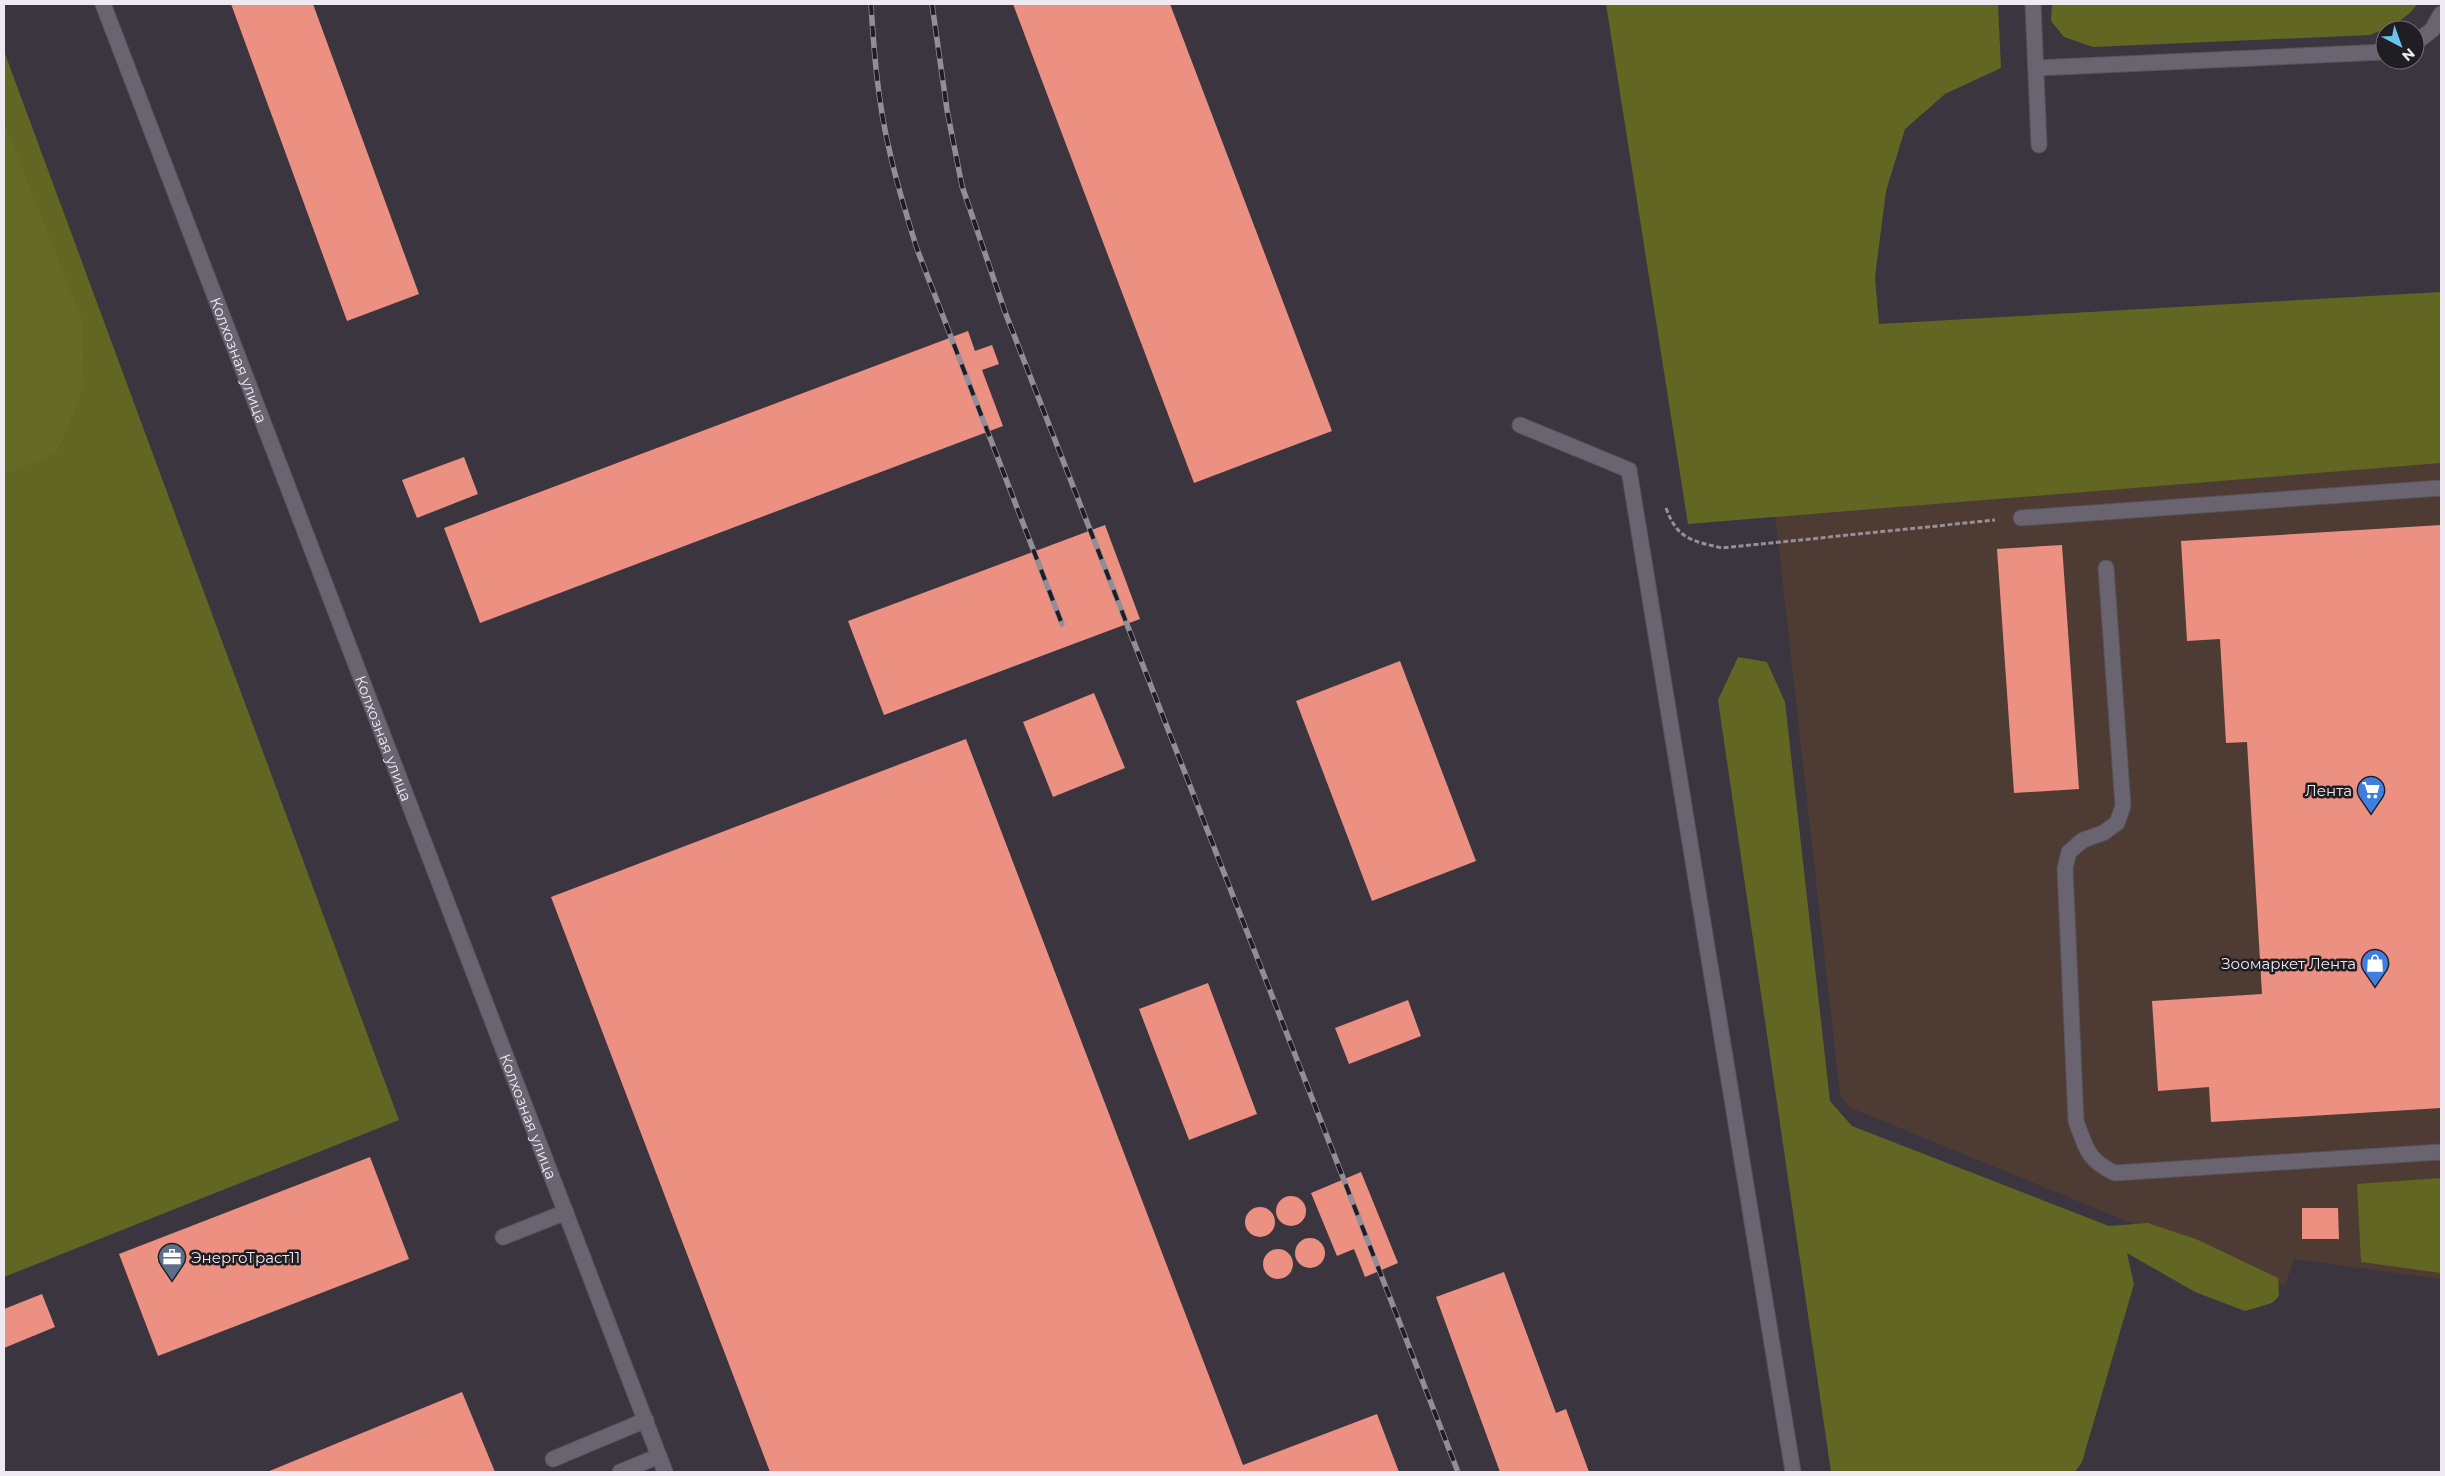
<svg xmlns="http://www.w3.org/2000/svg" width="2445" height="1476" font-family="Montserrat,sans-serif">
<rect width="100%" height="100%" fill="#3b3540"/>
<path fill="#4e3b33" d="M2441 346V1279L2294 1259 2285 1286 1851 1108 1840 1095 1763 408Z"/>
<g fill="#616622">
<path d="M1606 4H1998L2001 68 1945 94 1905 129 1886 191 1875 277 1879 324 2441 292V463L1688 524Z"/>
<path d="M2052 4H2417C2407 20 2387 28 2370 35L2093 47 2064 37 2051 21Z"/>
<path d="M4 51 399 1120 4 1277Z"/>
<path d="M1738 657 1767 662 1785 702 1830 1101 1852 1126 2109 1226 2148 1223 2196 1239 2278 1278 2279 1296 2272 1303 2245 1311 2195 1292 2127 1253 2134 1284 2082 1462 2075 1472H1831L1718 700Z"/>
<path d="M2441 1178V1273L2361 1262 2357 1184Z"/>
</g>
<path fill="#656b25" d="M4 123 82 319 84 387 57 452 4 475Z"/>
<g fill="#ec9081">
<path d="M231 4H313L419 294 347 321Z"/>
<path d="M1013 4H1170L1332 431 1194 483Z"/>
<path d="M968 331 975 351 992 345 999 364 982 370 1003 426 480 623 444 528Z"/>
<path d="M464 457 478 494 417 518 402 480Z"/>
<path d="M1105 525 1140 619 884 715 848 621Z"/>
<path d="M2441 525V1108L2211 1122 2209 1087 2158 1091 2152 1001 2262 994 2247 742 2226 743 2220 639 2187 641 2181 541Z"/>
<path d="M2062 545 2079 789 2014 793 1997 549Z"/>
<path d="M1400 661 1476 861 1372 901 1296 701Z"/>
<path d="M1094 693 1125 768 1053 797 1023 722Z"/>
<path d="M966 739 1243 1465 1377 1414 1399 1472H770L551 897Z"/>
<path d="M1208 983 1257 1114 1189 1140 1139 1009Z"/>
<path d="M1408 1000 1421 1036 1349 1064 1335 1028Z"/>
<path d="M370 1157 409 1259 158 1356 119 1254Z"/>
<path d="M1361 1172 1398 1263 1365 1277 1354 1249 1337 1256 1311 1193Z"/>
<circle cx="1291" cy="1211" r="15"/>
<circle cx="1260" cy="1222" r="15"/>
<path d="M2302 1208H2338L2339 1239H2302Z"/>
<circle cx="1310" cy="1253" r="15"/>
<circle cx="1278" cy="1264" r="15"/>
<path d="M1504 1272 1556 1413 1566 1409 1589 1472H1500L1436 1297Z"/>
<path d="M42 1294 55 1327 4 1348V1309Z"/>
<path d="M462 1392 495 1472H267Z"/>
</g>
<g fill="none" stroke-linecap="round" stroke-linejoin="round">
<g stroke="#57525c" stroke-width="17">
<g id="minor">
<path id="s1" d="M103 4 665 1472"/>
<path d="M2033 4 2039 145"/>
<path d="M2415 43 2432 30 2441 14"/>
<path d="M2036 68 2385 52"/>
<path d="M1520 425 1629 470 1793 1472"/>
<path d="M2021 518 2441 488"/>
<path d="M2106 568 2123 806 2117 823 2103 833 2083 840 2069 852 2065 868 2076 1121C2086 1148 2087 1160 2115 1173L2441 1152"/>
<path d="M503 1237 566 1212"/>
<path d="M553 1459 646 1420"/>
<path d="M620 1472 659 1456"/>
</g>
</g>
<path stroke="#948f98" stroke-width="3" stroke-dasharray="5 2.5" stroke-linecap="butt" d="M1666 508C1677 539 1692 541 1722 548L1995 520"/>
<use href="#minor" stroke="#6a6370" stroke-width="15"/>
<g stroke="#938d97" stroke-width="5.5">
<g id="rail">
<path d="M871 4C874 53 878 104 890 153 897 185 907 217 917 249L1062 624"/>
<path d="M932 4 947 110 962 186 1005 312 1458 1472"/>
</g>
</g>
<use href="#rail" stroke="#211e23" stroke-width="4" stroke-dasharray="11" stroke-linecap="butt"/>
</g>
<defs>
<g id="supermarket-pin" transform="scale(1.4375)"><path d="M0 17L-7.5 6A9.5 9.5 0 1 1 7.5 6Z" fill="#3f7fe0" stroke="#211e23"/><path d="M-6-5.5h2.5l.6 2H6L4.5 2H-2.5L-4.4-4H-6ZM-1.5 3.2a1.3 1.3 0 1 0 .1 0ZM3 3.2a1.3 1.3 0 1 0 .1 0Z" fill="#fff"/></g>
<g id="shop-pin" transform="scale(1.4375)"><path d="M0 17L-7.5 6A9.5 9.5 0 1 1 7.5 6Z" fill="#3f7fe0" stroke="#211e23"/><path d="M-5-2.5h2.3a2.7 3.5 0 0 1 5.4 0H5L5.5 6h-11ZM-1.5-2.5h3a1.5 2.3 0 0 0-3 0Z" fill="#fff"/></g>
<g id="office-pin" transform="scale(1.4375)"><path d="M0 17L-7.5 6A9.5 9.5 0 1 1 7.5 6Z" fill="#5c6f8a" stroke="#211e23"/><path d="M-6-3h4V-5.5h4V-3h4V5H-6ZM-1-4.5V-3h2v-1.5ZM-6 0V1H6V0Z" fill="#fff"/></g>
</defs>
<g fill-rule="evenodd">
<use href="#supermarket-pin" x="2371" y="790"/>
<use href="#shop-pin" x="2375" y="963"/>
<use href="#office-pin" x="172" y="1257"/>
</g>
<g text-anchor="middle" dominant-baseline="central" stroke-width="5" stroke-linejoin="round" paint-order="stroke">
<g font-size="15" fill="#efeaf2" stroke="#211e23">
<text stroke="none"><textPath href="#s1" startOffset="381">Колхозная улица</textPath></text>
<text stroke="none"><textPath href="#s1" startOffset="786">Колхозная улица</textPath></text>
<text stroke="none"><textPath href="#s1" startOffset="1191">Колхозная улица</textPath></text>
</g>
<g font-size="15" fill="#efeaf2" stroke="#211e23" text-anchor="end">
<text x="2352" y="790">Лента</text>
<text x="2356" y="963">Зоомаркет Лента</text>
<text x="191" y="1257" text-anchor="start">ЭнергоТраст11</text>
</g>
</g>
<rect width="2445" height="1476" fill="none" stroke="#efeaf2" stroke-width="10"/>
<g transform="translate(2400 45) rotate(139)"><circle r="24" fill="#211e23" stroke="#737076"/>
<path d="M0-4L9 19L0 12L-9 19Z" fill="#69c3f1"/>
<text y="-8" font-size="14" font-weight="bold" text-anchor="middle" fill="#efeaf2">N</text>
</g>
</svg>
